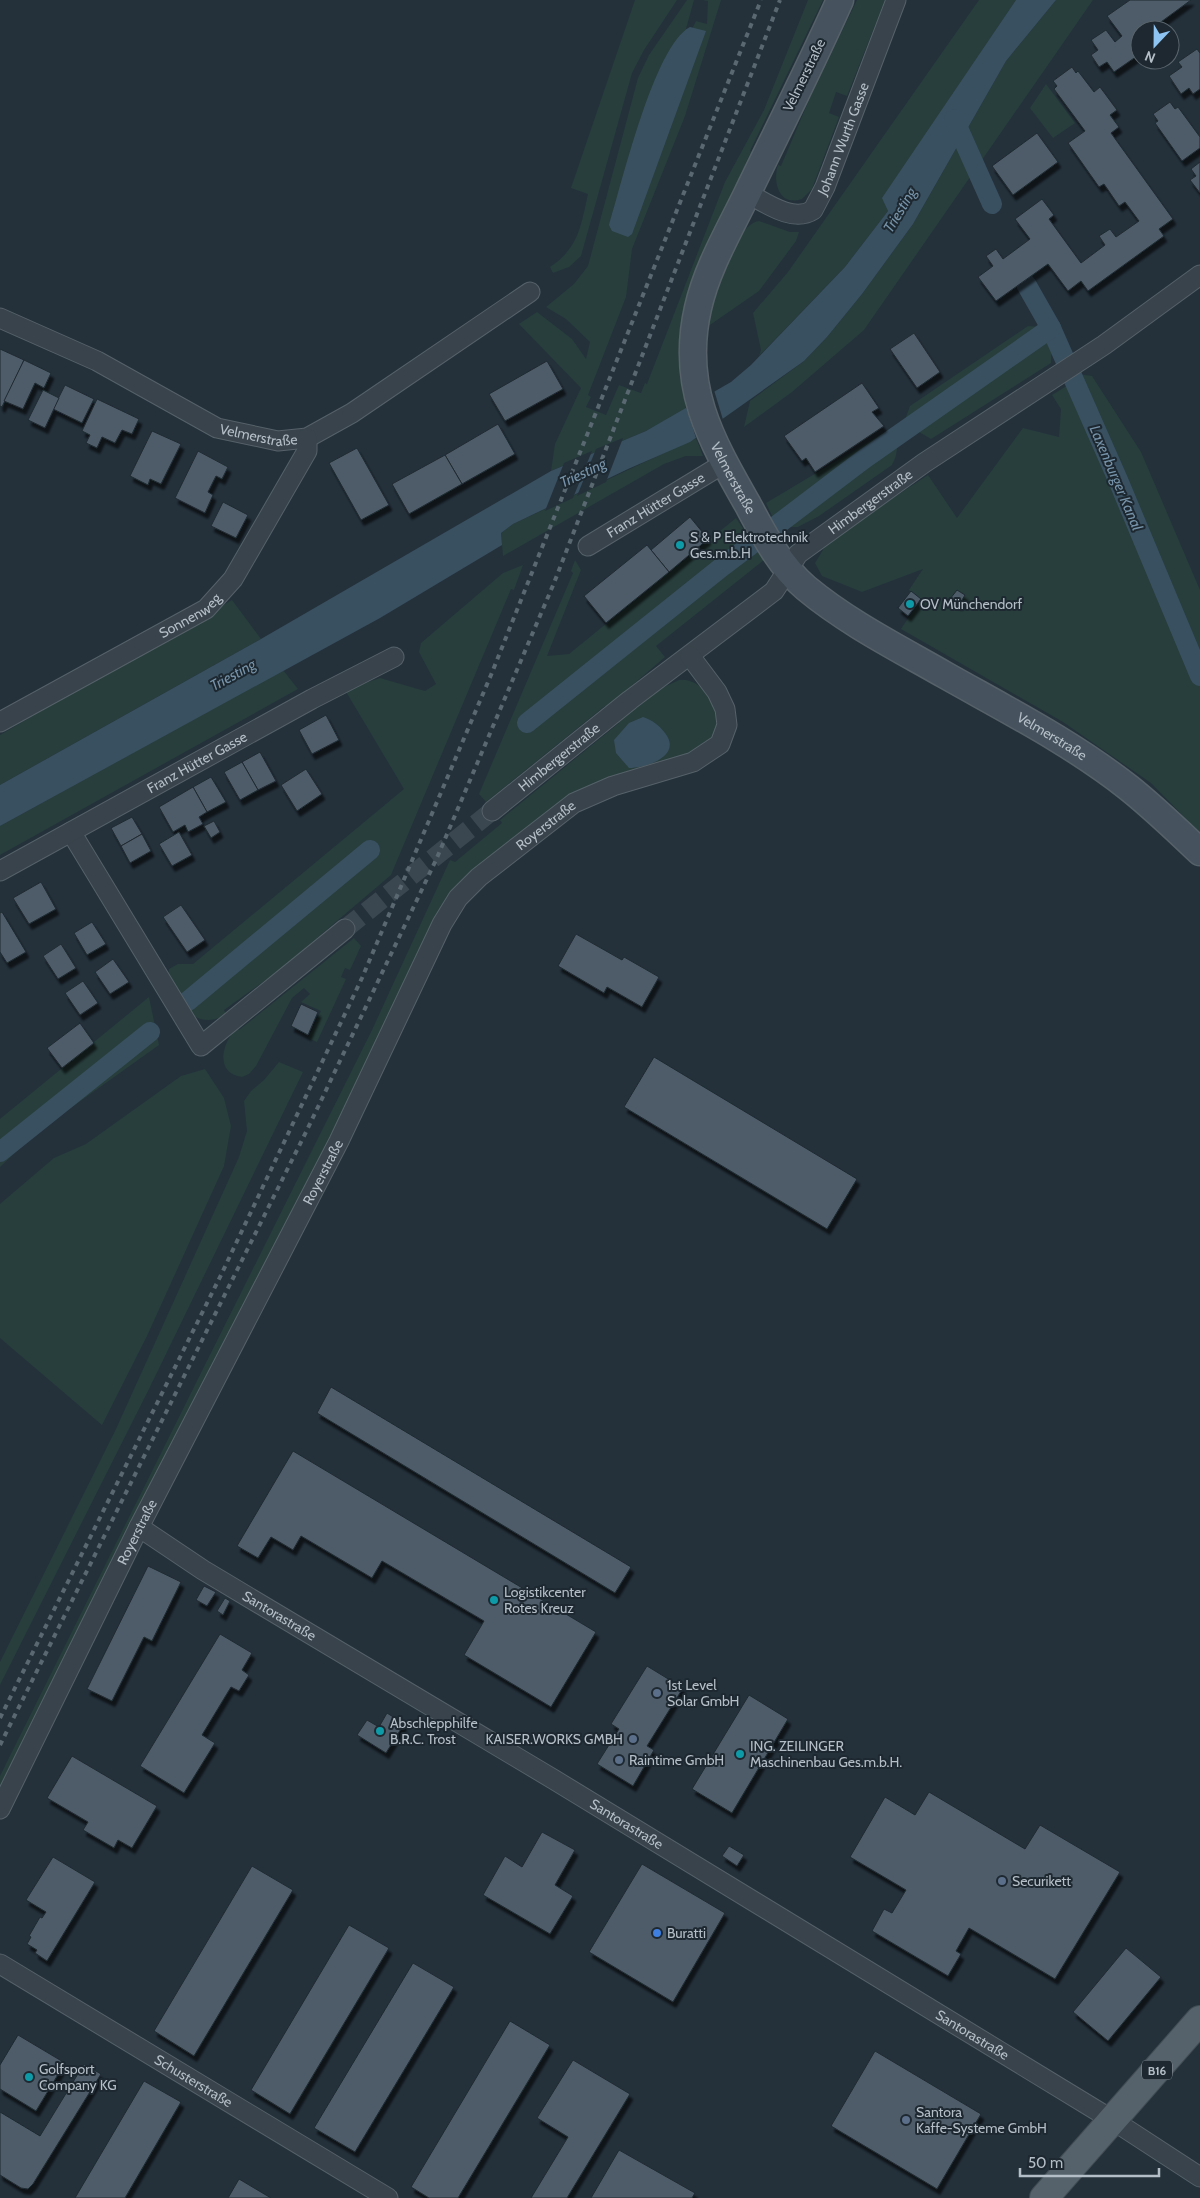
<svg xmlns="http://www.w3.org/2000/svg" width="1200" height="2198" font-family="Cabin,sans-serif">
<defs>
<filter id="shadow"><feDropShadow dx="3" dy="5.5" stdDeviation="1" flood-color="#0009"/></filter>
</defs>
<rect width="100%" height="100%" fill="#24313b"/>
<g fill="#273e3c">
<path d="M635 0H677L644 50 632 73 581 256 569 267 553 273 550 267C579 248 581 225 588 194L571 188Z"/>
<path d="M687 0H694L686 29 691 31 696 21 707 24 708 1 702 0H721L685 116 632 249 626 297 588 395 591 397 586 407 606 415 619 385 641 393 645 383 647 384 725 182 764 110 808 0H823L750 151 751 152 700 262 680 368 686 410 646 431 551 471 555 444 581 388 519 324 537 312 572 339 586 359 590 342 566 319 546 307 574 284 588 266 638 78 649 55Z"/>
<path d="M857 0H885L847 96 836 92 829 113 839 117 812 189 802 199C780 207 772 183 778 165L781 166 809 100Z"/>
<path d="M979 0H1016L883 198 888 211 845 267 759 356 761 350 753 313 788 272Z"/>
<path d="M1056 0H1093L864 330 792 392 744 427 750 401 804 361 827 337 862 294 913 224 1006 61Z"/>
<path d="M1046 84 1075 123 1053 138 1030 108Z"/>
<path d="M759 221 790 232H799L796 241 759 291 707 327C712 302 731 226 759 221Z"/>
<path d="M1028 326 1042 327 1052 342 1051 363 931 439 914 429 906 417 910 406Z"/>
<path d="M1078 374 1092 376 1141 452 1200 590V833L1151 783 1063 722 901 629 921 599 909 590 923 569 862 592 822 576 815 563 829 540 928 475 957 518 1023 428 1059 437 1061 409 1052 395 1065 387Z"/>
<path d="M885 432C900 439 899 452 892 465L819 516 798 527H786L774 520 766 503Z"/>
<path d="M696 438 703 456H686L664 464 503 556 501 533 513 524Z"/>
<path d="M736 518 764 560 656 646 665 657 607 707 605 706 486 802 479 794 573 573 571 571 575 560 581 570 547 656 569 654Z"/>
<path d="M523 565 514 590 511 589 391 875 277 972 224 1010 226 1014C215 1022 201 1022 191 1014L168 975 169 969 178 964H193L404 789 345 690 380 678 425 691 436 684 419 652 421 643 503 573Z"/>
<path d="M232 600 261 639 0 785V735Z"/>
<path d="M283 670 298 689 0 855V826Z"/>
<path d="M679 680C699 677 719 702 718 721 718 735 710 742 701 751L587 788 461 884 0 1799V1776L372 1030 450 860 455 862 502 823 500 820 619 723 617 720 660 689Z"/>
<path d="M354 938 361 946 350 970 345 968 341 977 346 979 317 1042 308 1038 321 1011 301 1002 310 994 304 988 292 998 256 1066 249 1074 242 1077C214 1073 222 1042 237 1028L239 1030Z"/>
<path d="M149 997 159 1045 37 1132 0 1167V1119Z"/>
<path d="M279 1062 303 1072 149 1389 0 1685V1662L116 1429 239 1157 247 1131 244 1101 251 1091 264 1080Z"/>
<path d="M205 1069 224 1098 231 1126 224 1166 147 1336 102 1425 0 1338V1204L54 1158 86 1144 181 1076Z"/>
</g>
<g fill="#395061">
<path d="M1016 0H1056L1006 61 913 224 862 294 827 337 804 361 690 442 628 469 513 524 501 533 502 545 380 618 0 826V785L261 639 551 471 646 431 731 382 751 365 845 267 888 211 882 198Z"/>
<path d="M690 27 706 31 632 234 628 237 612 231 609 225C622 183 654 46 690 27Z"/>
<path d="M643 717C652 720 659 725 665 733 683 756 646 768 629 768L616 753 614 740 629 723Z"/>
</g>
<g fill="#24313b">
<path d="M714 390 724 423 697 441 686 407Z"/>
<path d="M623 438 606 482 577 496 596 449Z"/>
<path d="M592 451 573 498 545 511 564 463Z"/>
</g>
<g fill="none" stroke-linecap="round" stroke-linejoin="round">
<g stroke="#395061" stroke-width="20">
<path d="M954 119 992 204"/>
<path d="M1026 284 1051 328 1118 480 1200 676"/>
<path d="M527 723 723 566 864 459 1051 328"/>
<path d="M188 1001 370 850"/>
<path d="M0 1152 150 1032"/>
</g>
</g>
<g fill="#4e5c67" stroke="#1f2a32" filter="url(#shadow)">
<path d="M1130 0H1191L1150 30H1140V54L1114 72 1107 62 1099 67 1091 55 1098 50 1091 40 1106 30 1115 42 1122 36 1107 16Z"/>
<path d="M1197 49 1200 53V89L1193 94 1189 88 1181 94 1169 76 1182 67 1178 62Z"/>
<path d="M1072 67 1076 73 1078 71 1094 92 1100 87 1117 110 1110 115 1119 127 1111 133 1173 219 1159 229 1164 236 1088 291 1081 281 1068 291 1048 264 996 301 978 277 993 266 986 256 996 249 1003 259 1030 239 1015 219 1042 199 1054 215 1049 219 1081 263 1105 245 1099 236 1110 229 1116 237 1139 221 1125 202 1119 206 1104 184 1099 187 1068 143 1085 131 1054 89 1057 86 1053 81Z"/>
<path d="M1170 102 1175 109 1178 107 1200 137V148L1182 161 1155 123 1158 121 1153 114Z"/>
<path d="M1037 133 1058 162 1013 195 992 166Z"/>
<path d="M1200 162V193L1190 180 1196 176 1191 169Z"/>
<path d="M914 333 940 372 917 388 890 349Z"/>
<path d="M0 349 24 360 2 407 0 406Z"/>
<path d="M24 360 51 373 44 388 35 383 23 409 4 401Z"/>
<path d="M547 361 563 389 505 421 489 394Z"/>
<path d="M862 383 879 408 872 412 884 426 815 472 806 458 802 461 784 436Z"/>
<path d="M65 385 94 399 82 423 53 409Z"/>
<path d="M43 390 59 398 45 428 28 420Z"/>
<path d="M97 399 139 419 132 434 122 430 115 443 102 437 97 448 86 443 90 435 82 431Z"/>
<path d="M498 424 515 454 462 484 445 455Z"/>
<path d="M152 431 181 444 161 484 150 479 148 485 130 476Z"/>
<path d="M357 448 389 505 361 520 329 463Z"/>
<path d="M198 451 228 467 222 479 216 476 208 492 213 495 205 513 175 498Z"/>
<path d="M445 455 462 484 409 514 392 484Z"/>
<path d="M223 502 248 515 236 538 211 526Z"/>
<path d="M690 517 708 539 669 572 651 550Z"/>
<path d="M647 545 669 572 606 623 584 596Z"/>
<path d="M957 590 965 595 959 605 950 599Z"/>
<path d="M911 591 921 599 908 616 898 608Z"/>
<path d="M326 715 339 740 312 754 299 730Z"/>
<path d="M260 752 276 781 258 790 242 762Z"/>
<path d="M242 762 258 790 240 800 224 772Z"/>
<path d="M306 769 322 794 297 811 281 785Z"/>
<path d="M211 777 226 802 207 812 193 787Z"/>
<path d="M193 787 207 812 199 817 203 824 188 832 185 825 173 832 159 807Z"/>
<path d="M132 817 142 834 121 846 111 828Z"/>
<path d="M214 821 220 832 211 838 204 826Z"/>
<path d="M179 832 192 855 172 866 159 844Z"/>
<path d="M142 834 151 851 130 863 121 846Z"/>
<path d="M41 882 56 909 29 924 13 898Z"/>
<path d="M181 905 205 940 187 952 163 917Z"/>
<path d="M2 912 26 952 7 963 0 952V913Z"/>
<path d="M92 922 106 944 87 955 74 933Z"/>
<path d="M576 934 622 960 624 957 659 977 642 1007 607 987 604 993 558 966Z"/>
<path d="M61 944 76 968 58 979 43 956Z"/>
<path d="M113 959 129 982 110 994 95 972Z"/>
<path d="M83 981 98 1003 80 1015 65 993Z"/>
<path d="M301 1004 318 1012 308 1035 291 1026Z"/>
<path d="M80 1023 94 1043 62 1068 47 1048Z"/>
<path d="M654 1057 857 1179 827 1229 624 1107Z"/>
<path d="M331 1387 631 1567 615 1593 317 1413Z"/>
<path d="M293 1451 596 1632 551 1707 464 1655 484 1621 382 1561 372 1578 301 1536 293 1550 271 1537 258 1558 237 1546Z"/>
<path d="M148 1566 181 1582 152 1641 144 1637 112 1701 87 1689Z"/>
<path d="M204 1586 216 1592 207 1606 196 1600Z"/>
<path d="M225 1598 230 1601 223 1615 217 1611Z"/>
<path d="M220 1634 252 1653 242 1670 249 1675 239 1691 231 1687 202 1735 215 1743 184 1793 140 1766Z"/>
<path d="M647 1666 683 1688 647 1746 654 1750 633 1786 597 1764 619 1729 611 1724Z"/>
<path d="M749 1695 788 1719 732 1813 692 1789Z"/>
<path d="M387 1713 404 1724 386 1753 357 1735 367 1720 379 1727Z"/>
<path d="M72 1756 157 1806 132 1848 118 1840 114 1848 83 1830 88 1822 47 1798Z"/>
<path d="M929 1792 1025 1849 1040 1825 1120 1872 1055 1979 969 1928 956 1951 961 1954 948 1976 872 1931 884 1909 892 1913 906 1890 850 1857 885 1797 915 1815Z"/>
<path d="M542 1832 575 1850 555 1885 573 1896 550 1934 483 1895 505 1856 522 1867Z"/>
<path d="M729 1846 744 1855 737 1866 722 1856Z"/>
<path d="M53 1857 95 1882 47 1961 35 1953 37 1950 27 1944 31 1937 29 1936 40 1917 42 1918 46 1912 26 1900Z"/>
<path d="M642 1864 725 1913 673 2002 589 1952Z"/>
<path d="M252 1866 293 1890 194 2056 154 2031Z"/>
<path d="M349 1925 389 1948 290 2114 251 2090Z"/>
<path d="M1126 1948 1161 1977 1108 2041 1073 2012Z"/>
<path d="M413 1963 454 1987 355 2152 314 2128Z"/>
<path d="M510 2021 550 2045 458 2198H429L411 2187Z"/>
<path d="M18 2035 65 2063 36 2111 0 2089V2065Z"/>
<path d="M875 2051 981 2114 937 2189 831 2126Z"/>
<path d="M573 2060 630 2094 567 2198H531L568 2137 537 2118Z"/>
<path d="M84 2064 101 2074 33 2184 28 2189 21 2188 0 2175V2112L40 2136Z"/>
<path d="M144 2081 181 2102 125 2198H75Z"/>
<path d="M619 2150 695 2193 692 2198H591Z"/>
<path d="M239 2179 271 2198H228Z"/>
</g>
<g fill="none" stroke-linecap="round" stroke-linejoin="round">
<path stroke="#3a4650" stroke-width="19" stroke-dasharray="19 9" stroke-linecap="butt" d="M345 929 492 811"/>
<g stroke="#566169" stroke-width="21">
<g id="street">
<path id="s1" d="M747 193C766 203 793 223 813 210L825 187 896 0"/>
<path id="s2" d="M0 318 97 361 217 428 278 441 307 438 352 413 530 292"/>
<path id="s3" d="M588 546 723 464"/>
<path id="s4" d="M0 722 206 609 233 579 307 451V438"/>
<path id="s5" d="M492 811 630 700 774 591 798 554 924 463 1104 345 1200 275"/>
<path d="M71 832 201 1046 345 929"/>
<path id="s6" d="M0 871 312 699 394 657"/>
<path id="s7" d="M139 1527 203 1570 553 1779 1114 2121 1200 2177"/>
<path id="s8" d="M0 1809 139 1527 339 1141 442 924 458 898 479 877 574 803 613 786 693 762 720 744 727 725 725 709 717 692 690 656"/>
<path id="s9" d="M0 1964 388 2198"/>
</g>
</g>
<g stroke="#566169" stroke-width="29">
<g id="secondary">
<path id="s10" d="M840 0C811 65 778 130 747 194 729 231 707 268 698 308 680 387 711 440 748 505 764 535 780 566 806 588 848 623 898 648 945 675 1007 710 1072 743 1129 788 1154 808 1177 830 1200 852"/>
</g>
</g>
<g stroke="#414c54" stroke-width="30">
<path id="primary" d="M1044 2198 1200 2020"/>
</g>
<use href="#street" stroke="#38434b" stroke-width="19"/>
<use href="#secondary" stroke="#46535e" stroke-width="26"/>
<use href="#primary" stroke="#56626b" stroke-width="28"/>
<g stroke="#5a6872" stroke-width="4" stroke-dasharray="5 5" stroke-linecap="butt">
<path d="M0 1718 221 1275 362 978 491 675 761 0"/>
<path d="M0 1745 306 1132 436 860 554 583 780 0"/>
</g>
</g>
<g fill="#0f9aa8" stroke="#1d2830" stroke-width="2">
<circle cx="680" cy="545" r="5"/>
<circle cx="910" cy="604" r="5"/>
<circle cx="494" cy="1600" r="5"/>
<circle cx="380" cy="1731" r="5"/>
<circle cx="740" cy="1754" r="5"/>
<circle cx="29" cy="2077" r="5"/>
</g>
<g fill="#5c6f8a" stroke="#1d2830" stroke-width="2">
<circle cx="657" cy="1693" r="5"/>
<circle cx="633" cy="1739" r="5"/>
<circle cx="619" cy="1760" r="5"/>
<circle cx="1002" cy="1881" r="5"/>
<circle cx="906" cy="2120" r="5"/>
</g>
<circle fill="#3f7fe0" stroke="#1d2830" stroke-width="2" cx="657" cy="1933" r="5"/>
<g text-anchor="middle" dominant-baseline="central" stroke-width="4" stroke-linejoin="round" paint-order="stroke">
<rect fill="#1d2830" stroke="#87919a" stroke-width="1" x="1142" y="2060.5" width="30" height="19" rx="4"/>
<g font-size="12" font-weight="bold" fill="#b4bec7">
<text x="1157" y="2070">B16</text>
</g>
<g font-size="14" fill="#b4bec7" stroke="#1d2830">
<text transform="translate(804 75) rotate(-64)">Velmerstraße</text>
<text stroke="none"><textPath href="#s1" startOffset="149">Johann Wurth Gasse</textPath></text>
<text stroke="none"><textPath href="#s2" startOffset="286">Velmerstraße</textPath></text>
<text stroke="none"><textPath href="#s10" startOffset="518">Velmerstraße</textPath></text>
<text stroke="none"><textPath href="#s5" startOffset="491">Himbergerstraße</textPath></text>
<text stroke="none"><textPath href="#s3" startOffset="79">Franz Hütter Gasse</textPath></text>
<text stroke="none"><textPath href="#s4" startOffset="218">Sonnenweg</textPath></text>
<text stroke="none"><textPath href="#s10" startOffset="938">Velmerstraße</textPath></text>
<text stroke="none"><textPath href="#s5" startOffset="86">Himbergerstraße</textPath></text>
<text stroke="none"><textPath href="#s6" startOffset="225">Franz Hütter Gasse</textPath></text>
<text stroke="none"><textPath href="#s8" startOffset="1134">Royerstraße</textPath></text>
<text stroke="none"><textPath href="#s8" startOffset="714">Royerstraße</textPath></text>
<text stroke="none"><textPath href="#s8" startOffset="309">Royerstraße</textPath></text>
<text stroke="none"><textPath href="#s7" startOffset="166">Santorastraße</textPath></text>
<text stroke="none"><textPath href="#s7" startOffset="571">Santorastraße</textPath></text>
<text stroke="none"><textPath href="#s7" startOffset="976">Santorastraße</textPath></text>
<text stroke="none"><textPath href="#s9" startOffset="226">Schusterstraße</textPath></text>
</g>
<g font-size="14" fill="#b4bec7" stroke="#1d2830" text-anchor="start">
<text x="690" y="537">S &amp; P Elektrotechnik<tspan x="690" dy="16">Ges.m.b.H</tspan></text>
<text x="920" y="604">OV Münchendorf</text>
<text x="504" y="1592">Logistikcenter<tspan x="504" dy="16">Rotes Kreuz</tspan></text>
<text x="667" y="1685">1st Level<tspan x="667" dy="16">Solar GmbH</tspan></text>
<text x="390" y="1723">Abschlepphilfe<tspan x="390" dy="16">B.R.C. Trost</tspan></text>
<text x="623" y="1739" text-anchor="end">KAISER.WORKS GMBH</text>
<text x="750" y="1746">ING. ZEILINGER<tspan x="750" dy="16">Maschinenbau Ges.m.b.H.</tspan></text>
<text x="629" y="1760">Raintime GmbH</text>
<text x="1012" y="1881">Securikett</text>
<text x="667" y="1933">Buratti</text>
<text x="39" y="2069">Golfsport<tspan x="39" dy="16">Company KG</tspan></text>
<text x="916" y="2112">Santora<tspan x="916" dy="16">Kaffe-Systeme GmbH</tspan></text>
</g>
<g font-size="15" font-style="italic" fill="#7693a9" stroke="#1d2830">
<text transform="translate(900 210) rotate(-59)">Triesting</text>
<text transform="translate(583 473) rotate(-25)">Triesting</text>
<text transform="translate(1116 478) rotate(67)">Laxenburger Kanal</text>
<text transform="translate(233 675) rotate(-29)">Triesting</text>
</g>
</g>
<g transform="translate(1155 45) rotate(202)"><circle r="24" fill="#1d2830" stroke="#59646c"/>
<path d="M0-4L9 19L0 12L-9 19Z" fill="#8ec4f2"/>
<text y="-8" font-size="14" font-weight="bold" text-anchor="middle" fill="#b4bec7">N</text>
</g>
<path d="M1020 2168v8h139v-8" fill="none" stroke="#b4bec7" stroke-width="2.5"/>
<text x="1028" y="2168" font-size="15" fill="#b4bec7" stroke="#1d2830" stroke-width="4" paint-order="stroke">50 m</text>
</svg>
